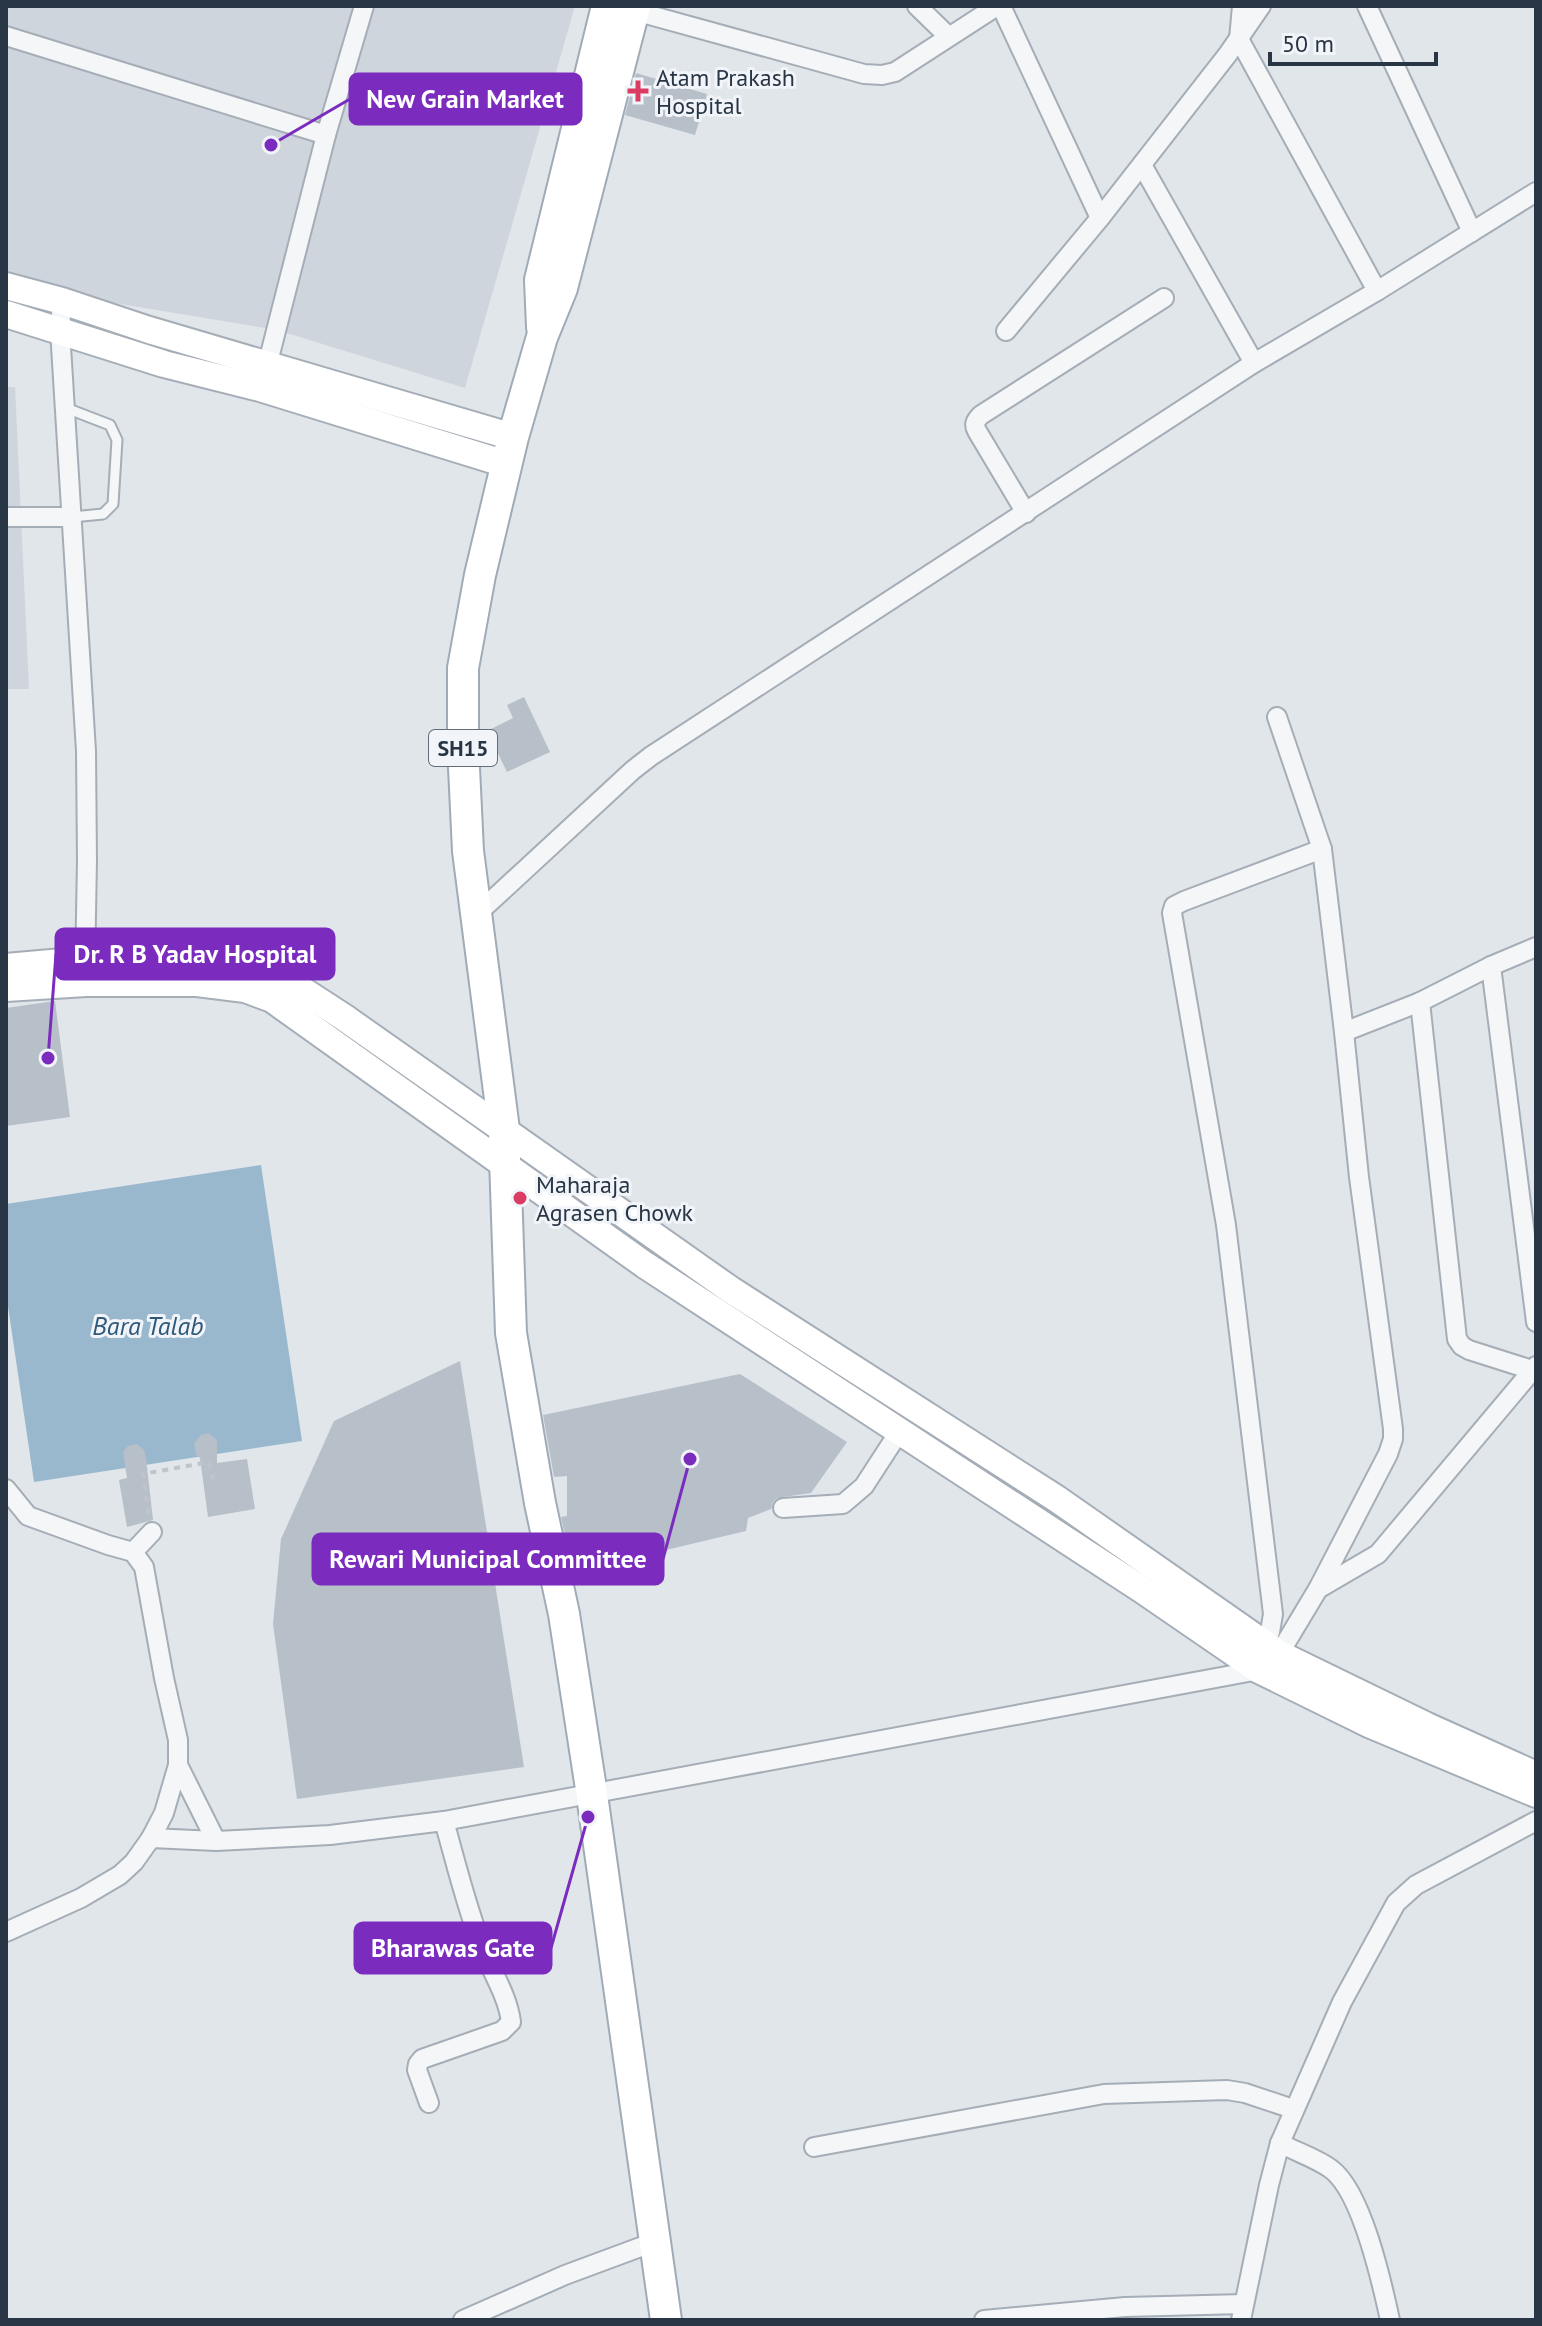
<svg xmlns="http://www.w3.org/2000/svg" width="1542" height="2326" font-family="'PT Sans',sans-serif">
<rect width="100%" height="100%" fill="#e1e6eb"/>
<g fill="#ced5dd">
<path d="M6 6H575L465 388 277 330 6 285Z"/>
<path d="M6 387H15L29 689H6Z"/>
</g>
<path fill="#99b8ce" d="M261 1165 302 1441 34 1482 6 1293V1204Z"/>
<g fill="#b7bfc9">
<path d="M636 73 707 94 695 135 625 115Z"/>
<path d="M524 697 550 752 507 772 487 731 513 718 507 705Z"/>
<path d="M55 1001 70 1117 6 1126V1008Z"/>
<path d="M460 1361 524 1767 297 1799 273 1624 281 1539 334 1421Z"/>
<path d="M740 1374 847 1442 811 1493 777 1498 773 1502 771 1509 748 1518 746 1531 573 1572 561 1517 567 1516V1476L554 1477 543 1415Z"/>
<path d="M209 1433 217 1440V1463L247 1459 255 1509 208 1517 200 1458 196 1455 194 1443 201 1435Z"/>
<path d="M137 1444 144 1450 146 1458 153 1520 127 1527 119 1480 127 1478 123 1452 128 1446Z"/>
</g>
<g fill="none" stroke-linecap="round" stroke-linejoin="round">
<g stroke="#a5adb6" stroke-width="13">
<path id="service" d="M66 408 110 425 117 440 113 504 103 514 72 517"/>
</g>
<g stroke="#a5adb6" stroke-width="22">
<g id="minor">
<path d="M917 6 948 36"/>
<path d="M1001 6 1100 218"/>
<path d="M1242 6 1239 39 1377 291"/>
<path d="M1367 6 1472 232"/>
<path d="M624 8 864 74 882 75 895 72 997 6"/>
<path d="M6 36 326 135"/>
<path d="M1142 165 1254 363"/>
<path d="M62 301 60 330 86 751 87 860 85 969"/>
<path d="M1006 331 1100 218 1228 54 1261 6"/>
<path d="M265 374 326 135 364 6"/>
<path d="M1026 513 977 431C973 424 976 420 981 415L1164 298"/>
<path d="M6 517H72"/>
<path d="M477 914 633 770 651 756 1254 363 1377 291 1536 192"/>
<path d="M1491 966 1536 1322"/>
<path d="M1420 1002 1457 1339 1462 1346 1469 1350 1532 1370"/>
<path d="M1344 1032 1420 1002 1491 966 1536 947"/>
<path d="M6 1489 28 1516 108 1545 133 1552 144 1567 164 1678 178 1740V1765L164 1813 151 1838 134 1862 120 1875 81 1898 6 1932"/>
<path d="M783 1508 843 1504 864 1486 899 1432"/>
<path d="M133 1552 152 1532"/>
<path d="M1318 1589 1378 1554 1536 1366"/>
<path d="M1256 1650 1270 1632 1273 1614 1226 1225 1172 913 1174 906 1184 901 1322 849"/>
<path d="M178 1765 216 1841"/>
<path d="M151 1838 216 1841 330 1835 444 1821 1259 1670 1279 1654 1318 1589 1388 1454 1393 1439V1429L1359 1177 1344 1032 1322 849 1277 717"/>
<path d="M429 2103 417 2070 418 2064 422 2059 502 2031 511 2022C508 1996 491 1971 482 1947 466 1906 456 1863 444 1821"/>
<path d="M1280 2143C1296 2152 1316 2158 1331 2169 1362 2192 1382 2283 1390 2320"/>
<path d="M814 2147 1104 2094 1227 2090 1245 2093 1293 2109"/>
<path d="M463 2320 565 2275 654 2242"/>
<path d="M984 2320 1125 2307 1244 2304"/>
<path d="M1241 2320 1269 2185 1280 2143 1342 2002 1396 1903 1416 1885 1536 1821"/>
</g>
</g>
<g stroke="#a5adb6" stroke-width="30">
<g id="secondary">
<path d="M6 286 62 301 149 330 513 437"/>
<path d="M6 314 164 364 260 388 506 464"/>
<path d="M6 967 85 960 194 961 235 964 285 979 345 1018 731 1290 1057 1499 1279 1654 1427 1726 1536 1775"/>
<path d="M6 988 86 983H197L245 989 272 999 645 1265 1141 1589 1259 1670 1371 1725 1536 1794"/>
</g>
</g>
<g stroke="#9fabb7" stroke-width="34">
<g id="primary">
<path d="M635 6 562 288 542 337 513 437 480 575 463 668V747L468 851 504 1130 511 1333 540 1503 564 1614 592 1795 666 2320"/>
<path d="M542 327 540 280 607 6"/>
</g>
</g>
<path stroke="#bfc4c9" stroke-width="4" stroke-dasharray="6 6" stroke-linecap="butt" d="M149 1514 143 1474 209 1462 214 1484"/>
<use href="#service" stroke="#f4f6f8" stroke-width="9"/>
<use href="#minor" stroke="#f4f6f8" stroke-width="18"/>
<use href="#secondary" stroke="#fff" stroke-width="26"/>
<use href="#primary" stroke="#fff" stroke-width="30"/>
</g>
<g fill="#da3c64" stroke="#f1f4f8" stroke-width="3">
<path d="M634 79h8v8h8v8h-8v8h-8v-8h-8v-8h8z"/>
<circle cx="520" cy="1198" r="8"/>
</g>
<g text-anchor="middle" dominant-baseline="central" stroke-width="6" stroke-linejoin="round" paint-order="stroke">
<rect fill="#f1f4f8" stroke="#646e7a" stroke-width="2" x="429" y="730" width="68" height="36" rx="6"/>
<g font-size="22" font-weight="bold" fill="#273544">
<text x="463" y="748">SH15</text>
</g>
<g font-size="24" fill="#273544" stroke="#f1f4f8" text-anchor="start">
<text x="656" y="77">Atam Prakash<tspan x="656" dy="28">Hospital</tspan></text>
<text x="536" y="1184">Maharaja<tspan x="536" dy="28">Agrasen Chowk</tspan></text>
</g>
<g font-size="26" font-style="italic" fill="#2e597b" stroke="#f1f4f8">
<text x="148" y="1325">Bara Talab</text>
</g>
</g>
<path fill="none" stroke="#7b2cbf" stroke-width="3" d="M271 145L350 99M48 1058L56 954M690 1459L663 1559M588 1817L551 1948"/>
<g fill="#7b2cbf" stroke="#f1f4f8" stroke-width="3">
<circle cx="271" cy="145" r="8"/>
<circle cx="48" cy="1058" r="8"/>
<circle cx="690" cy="1459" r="8"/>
<circle cx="588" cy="1817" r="8"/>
</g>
<g fill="#7b2cbf" stroke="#7b2cbf" stroke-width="3">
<rect x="350" y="74" width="231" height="50" rx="8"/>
<rect x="56" y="929" width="278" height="50" rx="8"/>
<rect x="313" y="1534" width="350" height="50" rx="8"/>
<rect x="355" y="1923" width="196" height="50" rx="8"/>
</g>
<g font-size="26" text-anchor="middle" font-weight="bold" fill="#fff">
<text x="465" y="108">New Grain Market</text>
<text x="195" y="963">Dr. R B Yadav Hospital</text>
<text x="488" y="1568">Rewari Municipal Committee</text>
<text x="453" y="1957">Bharawas Gate</text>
</g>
<rect width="1542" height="2326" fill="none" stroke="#273544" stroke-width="16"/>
<path d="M1270 52v12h166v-12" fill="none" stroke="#273544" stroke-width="4"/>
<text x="1282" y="52" font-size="24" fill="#273544" stroke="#f1f4f8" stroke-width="6" paint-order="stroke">50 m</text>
</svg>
